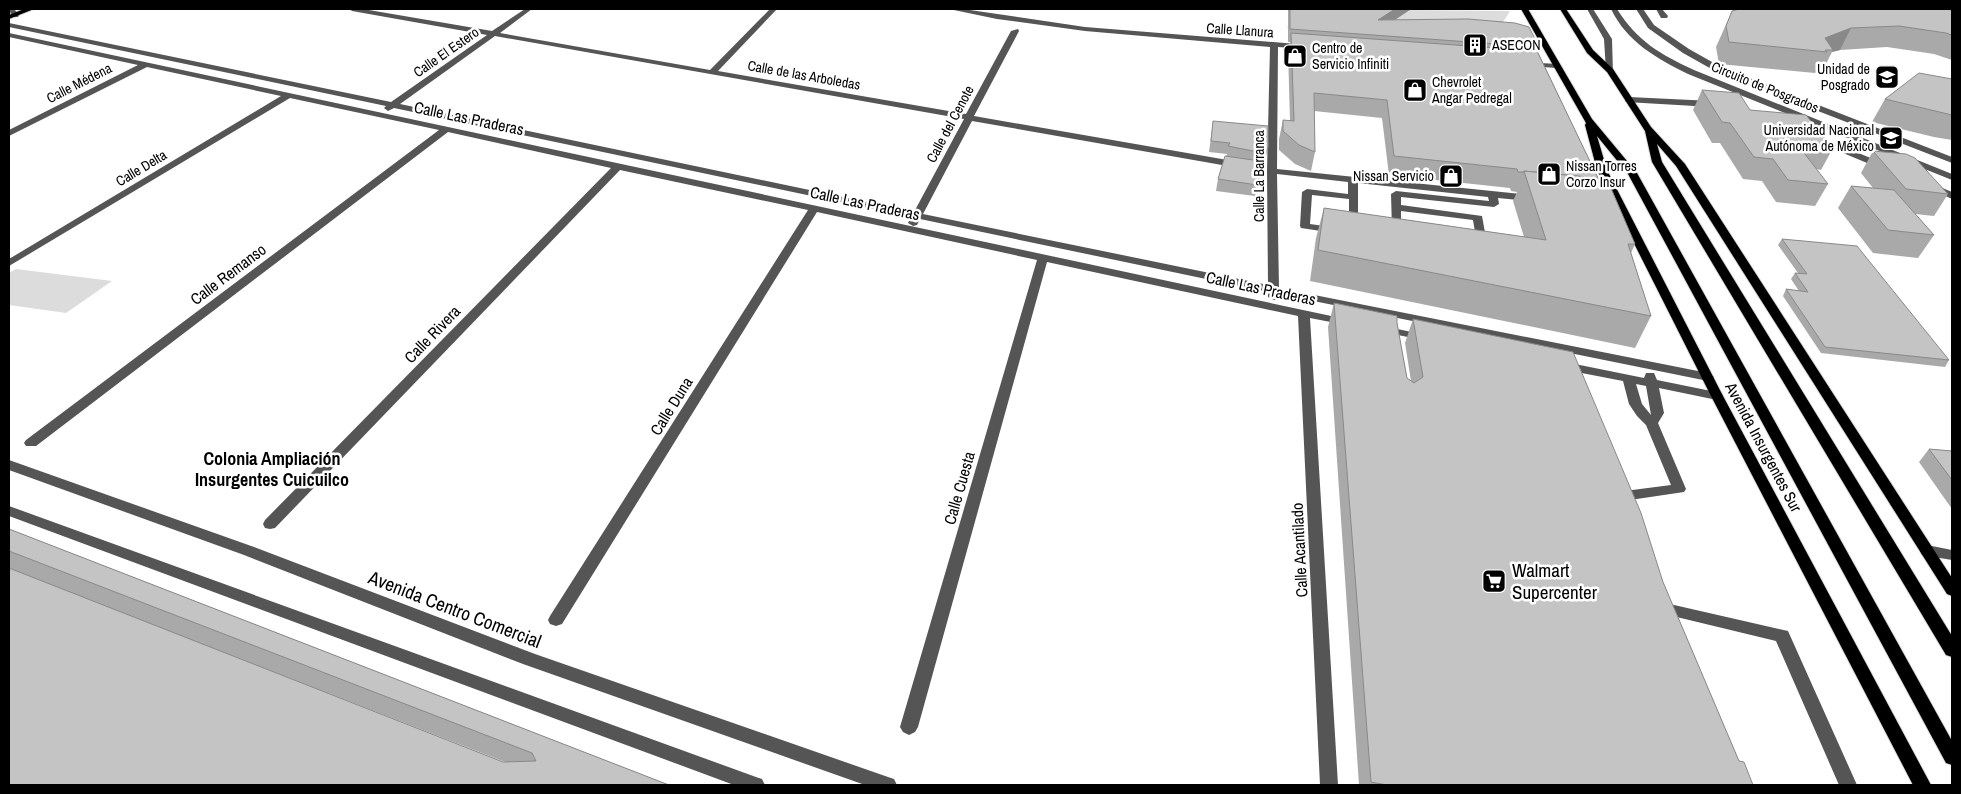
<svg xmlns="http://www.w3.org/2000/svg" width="1961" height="794" font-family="'Archivo Narrow',sans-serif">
<rect width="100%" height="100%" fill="#fff"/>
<g fill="#dcdcdc">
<path d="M1296 9 1510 11 1498 30 1287 28Z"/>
<path d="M16 269 112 281 66 313 9 305V273Z"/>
</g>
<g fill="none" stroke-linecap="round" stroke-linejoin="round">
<g stroke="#dbdbdb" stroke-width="2">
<g id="major">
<path d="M24 9H34L9 19V15Z"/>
<path d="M1521 9H1528L1592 119 1637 173 1952 741V765L1946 763 1628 174 1597 136 1607 170 1723 396 1931 785H1913L1711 396 1597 170 1585 125 1586 123Z"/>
<path d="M1560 9H1566L1593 50 1613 69 1651 127 1685 164 1952 578V596L1947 594 1676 166 1657 144 1662 162 1952 636V657L1946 655 1652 162 1645 131 1607 72 1587 53Z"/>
</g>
</g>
<g fill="#555" fill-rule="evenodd">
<path d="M9 9H14L19 15 18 17H12Z"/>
<path d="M349 9H363L492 31 525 9H532L500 33 710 70 770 9H777L718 71 966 114 1011 31 1018 29 1019 31 974 116 1239 162 1244 165 1239 168 972 121 923 214 1268 285 1267 171 1270 47 1085 31 997 19 949 9H963L1085 27 1309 45V49H1306L1278 47 1277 169 1530 195 1535 198 1530 201 1498 198 1499 204 1494 207 1401 197V205L1482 216 1486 238 1481 241 1476 238 1473 220 1401 211V225L1409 228 1404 231 1392 229 1391 194 1396 191 1489 201 1488 197 1358 183V231H1350L1349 229V199L1312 195 1310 224 1338 228 1339 230 1334 233 1301 228 1300 226 1302 192 1307 189 1348 194V182L1277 174 1279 288 1708 373 1714 377 1708 381 1279 294 1278 299 1274 300 1268 297V292L920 219 917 225 913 226 908 223 911 217 394 108 388 111 384 108 386 106 9 27V23L391 102 487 35 352 11ZM495 36 964 119 914 212 400 104Z"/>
<path d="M1587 9H1593L1612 39 1613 73 1606 71 1604 39Z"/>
<path d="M1611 9H1617C1638 42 1660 54 1694 70L1952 174V180L1688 74C1656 58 1627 42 1611 9Z"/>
<path d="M1636 9H1643L1654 25 1689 49 1721 67 1952 157V163L1715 71 1683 53 1648 28Z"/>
<path d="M1656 9H1662L1668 16 1667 18H1661Z"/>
<path d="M9 33 1350 320 1352 322 1346 325 1310 318 1338 785H1320L1298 316 1047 262 918 727 915 732 909 735 903 732 900 727 1037 260 817 212 562 624 556 626 550 624 548 620 550 616 808 210 620 170 275 528 270 529 265 528 263 524 265 520 611 168 448 132 36 446H26L24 443 26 440 439 130 290 98 9 266V259L281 96 147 67 9 136V130L138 65 9 37Z"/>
<path d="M1525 62 1557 64 1561 66 1557 68 1528 66H1525Z"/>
<path d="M1629 97 1712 101 1716 104 1712 107 1626 102 1625 100Z"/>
<path d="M1815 135 1885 164 1887 166 1882 169 1879 168 1812 140V136Z"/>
<path d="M1933 184 1952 192V199L1930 189V185Z"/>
<path d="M1383 326 1426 335 1428 337 1422 340 1379 331 1377 329 1379 327Z"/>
<path d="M1565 362 1644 378 1646 373H1654L1657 380 1721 393 1723 396 1717 400 1659 388 1664 413 1658 423 1686 489 1684 492 1630 500 1629 506H1619L1615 496 1617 492 1671 485 1646 425 1637 416 1629 404 1623 381 1561 369 1559 366ZM1636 384 1646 386 1651 415 1642 404Z"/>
<path d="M9 460 254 547 535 654 888 777 894 779 897 785H865L523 664 244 555 9 470Z"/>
<path d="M9 506 756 777 762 779 765 785H734L9 516Z"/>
<path d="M1927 545 1952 550V560L1922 555 1920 551 1922 547Z"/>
<path d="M1661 602 1788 631 1857 785H1839L1776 641 1656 612 1653 608 1656 604Z"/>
</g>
<use href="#major" fill="#000" fill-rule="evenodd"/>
</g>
<g fill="#a9a9a9" fill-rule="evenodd">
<path d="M1288 9H1411L1395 20 1539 47 1538 52 1598 178 1635 244 1631 253 1651 316 1635 348 1310 281 1316 238 1324 208 1524 237 1513 201 1517 192 1511 191 1510 188 1389 175 1382 118 1314 111 1315 152 1311 171 1295 164 1279 150V139L1283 120 1290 121 1288 50 1290 42H1288Z"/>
<path d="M1952 10V60L1934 54 1887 47 1840 50 1832 52 1822 72H1816L1815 73 1719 64 1716 47 1732 11Z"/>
<path d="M1952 79V140L1934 137 1872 122 1885 99Z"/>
<path d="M1702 90 1750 110 1833 148 1821 170 1816 169 1828 184 1815 206 1776 202 1762 181 1743 179 1720 143H1712L1693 110Z"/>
<path d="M1213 121 1268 147 1265 158 1255 196 1216 191 1218 179 1227 154 1209 152Z"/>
<path d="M1873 151 1948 194 1934 216 1915 214 1934 235 1918 258 1873 253 1838 208 1851 186 1873 188 1861 173Z"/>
<path d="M1782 239 1949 360 1945 367 1821 353 1783 296 1786 289 1799 291 1791 279 1795 273H1798L1778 245Z"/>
<path d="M1334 303 1397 323 1407 378 1411 381 1405 343 1413 319 1663 582 1739 761 1753 785H1359L1328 327Z"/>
<path d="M1929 449 1952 451V509L1919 462Z"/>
<path d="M9 529 669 785H9ZM161 628 351 702 505 762H503Z"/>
</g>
<g fill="#898989">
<path d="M1395 9H1411L1375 33 1378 20Z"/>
<path d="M1851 28 1840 50 1832 52 1833 50H1825V38Z"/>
<path d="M1268 147 1265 158 1255 196 1257 185Z"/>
</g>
<g fill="#c4c4c4" stroke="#898989">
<path d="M1290 9H1395L1378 20 1468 19 1515 23 1529 27 1539 47 1290 29Z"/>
<path d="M1739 9H1944L1952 10V35L1946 33 1899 26 1851 28 1825 38 1833 50H1825L1827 52 1729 42 1726 26 1732 11Z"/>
<path d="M1291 33 1537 51 1598 178 1524 171V172H1518L1517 169 1394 156 1387 100 1314 93 1315 152 1299 145 1283 131V120L1294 121Z"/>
<path d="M1919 73 1952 79V115L1885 99Z"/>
<path d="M1702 90 1739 93 1750 110 1806 115 1833 148 1798 145 1828 184 1788 180 1773 159 1754 157 1730 123 1722 122Z"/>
<path d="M1213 121 1268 126V147L1257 185 1218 179 1225 156 1253 160 1260 155 1253 151 1228 146 1230 143 1211 141Z"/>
<path d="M1873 151 1906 154 1915 158 1948 194 1906 189Z"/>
<path d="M1524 171 1607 179 1635 244H1628L1651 316 1318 250 1324 208 1546 240Z"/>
<path d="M1851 186 1894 190 1934 235 1888 230Z"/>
<path d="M1782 239 1857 246 1949 360 1825 347 1786 289 1808 292 1795 273 1807 274Z"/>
<path d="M1334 303 1397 316V323L1407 378 1414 383 1423 377 1413 319 1573 352 1641 513 1663 582 1739 761 1744 762 1753 785H1387L1371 782Z"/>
<path d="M1929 449 1952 451V480Z"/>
<path d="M9 529 669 785H9V568L503 762 536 761 532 753 9 551Z"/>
</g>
<defs>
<g id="building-square" transform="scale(1.25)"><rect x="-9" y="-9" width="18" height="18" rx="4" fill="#000" stroke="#fff"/><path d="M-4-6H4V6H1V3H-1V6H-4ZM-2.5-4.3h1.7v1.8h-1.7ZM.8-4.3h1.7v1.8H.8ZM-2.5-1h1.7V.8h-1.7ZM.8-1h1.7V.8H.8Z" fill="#fff"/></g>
<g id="shop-square" transform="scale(1.25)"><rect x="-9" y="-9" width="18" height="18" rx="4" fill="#000" stroke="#fff"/><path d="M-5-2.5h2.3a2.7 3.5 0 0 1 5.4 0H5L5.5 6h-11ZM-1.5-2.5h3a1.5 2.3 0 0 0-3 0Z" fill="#fff"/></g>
<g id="university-square" transform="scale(1.25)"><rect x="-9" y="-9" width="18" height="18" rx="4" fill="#000" stroke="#fff"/><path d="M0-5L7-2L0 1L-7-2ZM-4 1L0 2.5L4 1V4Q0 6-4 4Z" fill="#fff"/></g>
<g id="supermarket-square" transform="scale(1.25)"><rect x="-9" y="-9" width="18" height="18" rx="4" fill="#000" stroke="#fff"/><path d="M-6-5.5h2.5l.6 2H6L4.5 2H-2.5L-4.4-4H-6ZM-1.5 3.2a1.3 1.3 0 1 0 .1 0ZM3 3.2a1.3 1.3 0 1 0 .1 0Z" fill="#fff"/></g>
</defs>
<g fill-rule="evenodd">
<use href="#building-square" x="1475" y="45"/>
<use href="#shop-square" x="1295" y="56"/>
<use href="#university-square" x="1887" y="77"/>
<use href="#shop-square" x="1415" y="90"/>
<use href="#university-square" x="1891" y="138"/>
<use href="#shop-square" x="1549" y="174"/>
<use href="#shop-square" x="1451" y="176"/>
<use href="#supermarket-square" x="1494" y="581"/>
</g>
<g text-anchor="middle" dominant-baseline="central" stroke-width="5" stroke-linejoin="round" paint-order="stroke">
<g font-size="14" fill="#000" stroke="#fff">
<text transform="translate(1240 30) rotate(4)">Calle Llanura</text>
<text transform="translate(446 52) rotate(-35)">Calle El Estero</text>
<text transform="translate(804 75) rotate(10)">Calle de las Arboledas</text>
<text transform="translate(79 83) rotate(-27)">Calle Médena</text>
<text transform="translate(1765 87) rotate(22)">Circuito de Posgrados</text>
<text transform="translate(950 124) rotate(-62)">Calle del Cenote</text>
<text transform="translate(141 168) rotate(-31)">Calle Delta</text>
<text transform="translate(1259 176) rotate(-90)">Calle La Barranca</text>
</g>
<g font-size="14" fill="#000" stroke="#fff" text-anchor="start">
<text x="1492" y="45">ASECON</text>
<text x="1312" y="48">Centro de<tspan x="1312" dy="16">Servicio Infiniti</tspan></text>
<text x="1870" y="69" text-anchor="end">Unidad de<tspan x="1870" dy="16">Posgrado</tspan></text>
<text x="1432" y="82">Chevrolet<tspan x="1432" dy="16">Angar Pedregal</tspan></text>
<text x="1874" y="130" text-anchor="end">Universidad Nacional<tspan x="1874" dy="16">Autónoma de México</tspan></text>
<text x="1566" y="166">Nissan Torres<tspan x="1566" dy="16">Corzo Insur</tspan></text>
<text x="1434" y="176" text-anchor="end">Nissan Servicio</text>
</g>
<g font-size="16" fill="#000" stroke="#fff">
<text transform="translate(469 118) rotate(12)">Calle Las Praderas</text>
<text transform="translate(865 203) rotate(12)">Calle Las Praderas</text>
<text transform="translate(228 274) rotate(-37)">Calle Remanso</text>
<text transform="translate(1261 288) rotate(12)">Calle Las Praderas</text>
<text transform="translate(432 334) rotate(-46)">Calle Rivera</text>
<text transform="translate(671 406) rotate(-58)">Calle Duna</text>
<text transform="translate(1764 447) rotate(62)">Avenida Insurgentes Sur</text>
<text transform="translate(959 488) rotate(-74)">Calle Cuesta</text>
<text transform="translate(1299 550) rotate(-93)">Calle Acantilado</text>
</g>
<g font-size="18" font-weight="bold" fill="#000" stroke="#fff">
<text x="272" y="458">Colonia Ampliación<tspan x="272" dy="21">Insurgentes Cuicuilco</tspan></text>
</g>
<g font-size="19" fill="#000" stroke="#fff" text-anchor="start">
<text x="1512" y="570">Walmart<tspan x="1512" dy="22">Supercenter</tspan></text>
</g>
<g font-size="19" fill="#000" stroke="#fff">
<text transform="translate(455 609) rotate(21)">Avenida Centro Comercial</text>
</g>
</g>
<rect width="1961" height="794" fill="none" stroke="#000000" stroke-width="20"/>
</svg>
